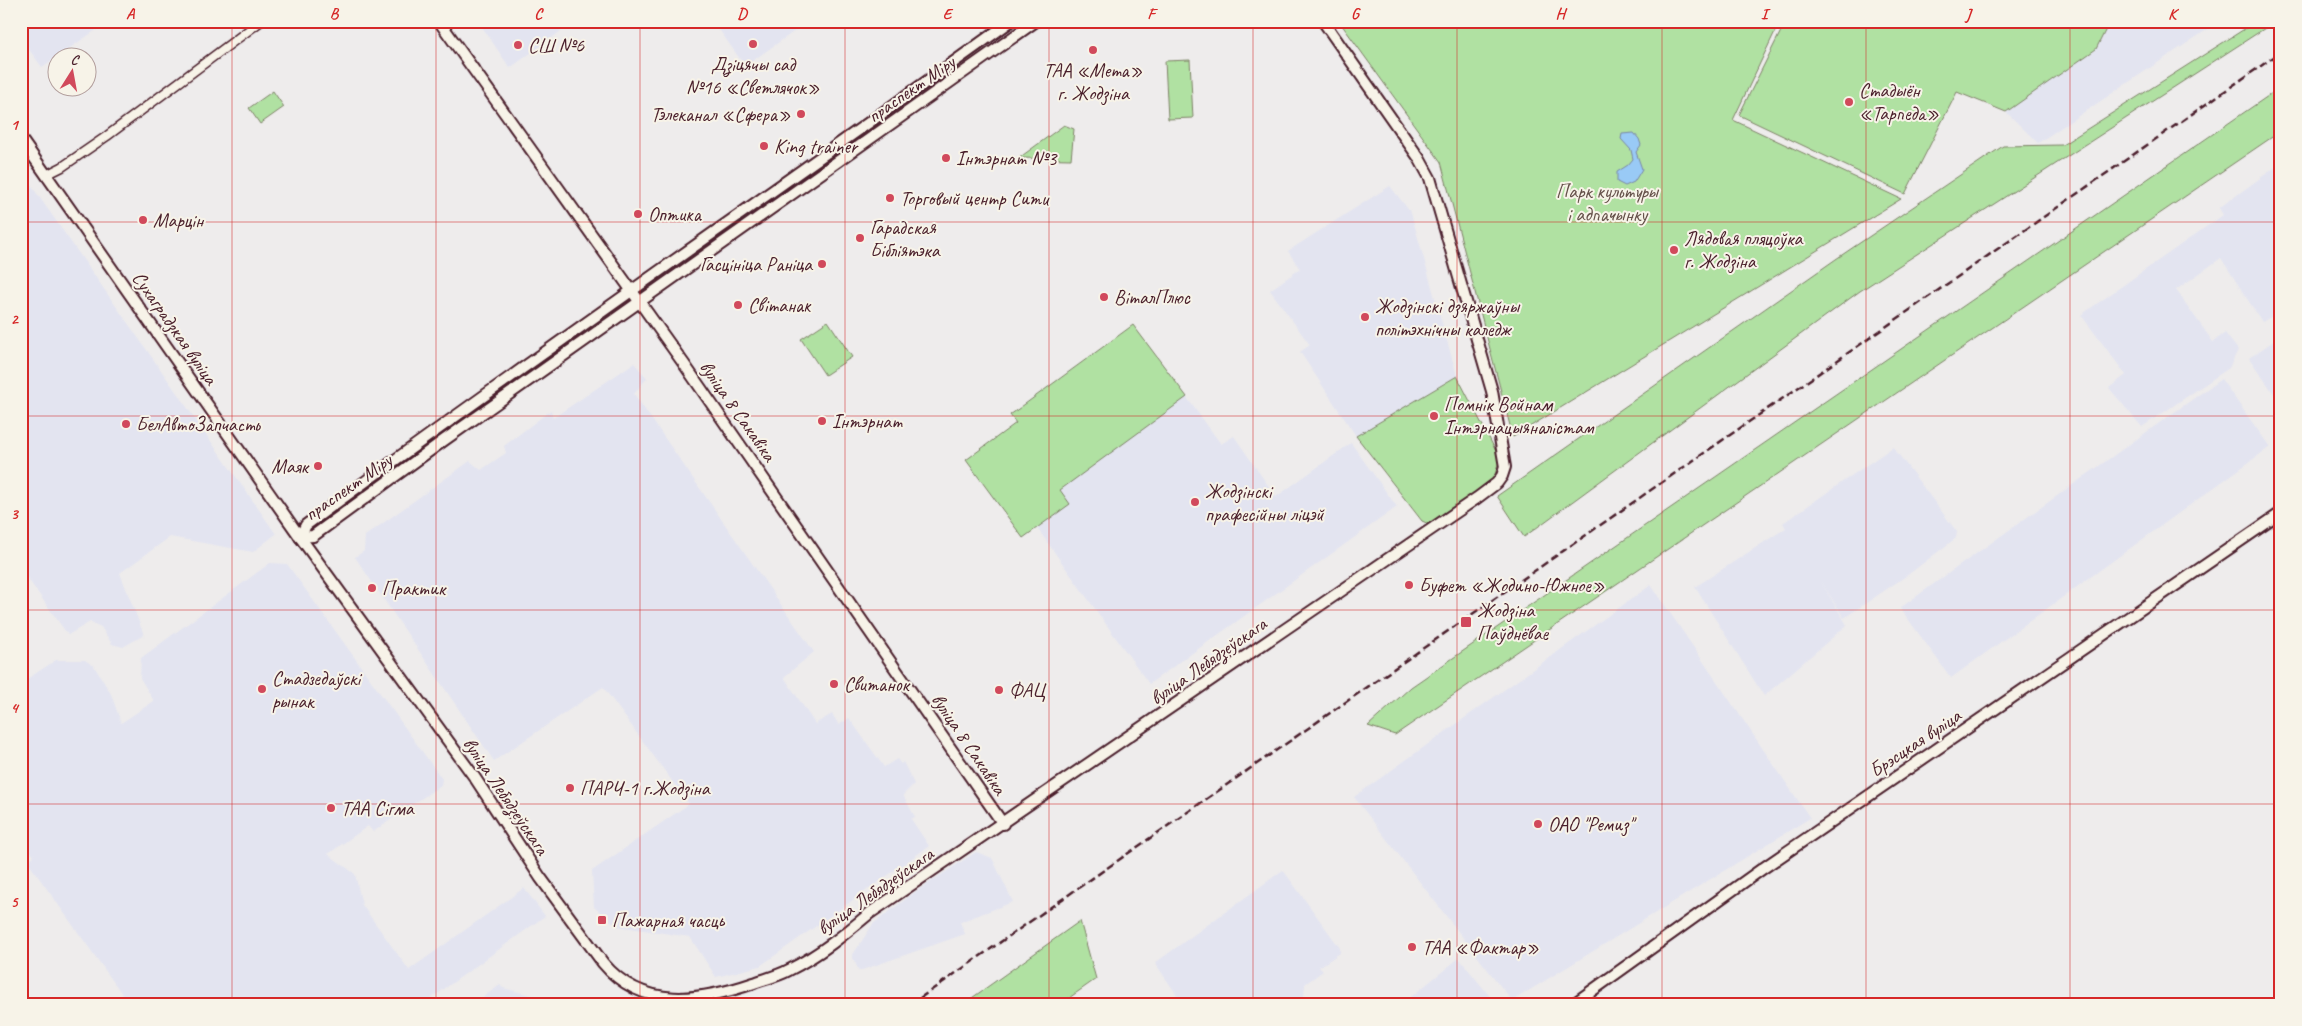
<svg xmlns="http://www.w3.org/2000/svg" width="2302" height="1026" font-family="Caveat,sans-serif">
<rect width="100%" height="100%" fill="#eeecec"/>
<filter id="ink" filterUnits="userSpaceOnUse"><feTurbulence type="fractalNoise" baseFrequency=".02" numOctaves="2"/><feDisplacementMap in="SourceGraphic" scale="10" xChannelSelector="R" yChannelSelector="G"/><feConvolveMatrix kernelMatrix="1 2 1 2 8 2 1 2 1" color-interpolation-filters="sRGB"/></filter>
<g filter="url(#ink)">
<g fill="#e3e4f0">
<path d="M21 21H100L99 28 42 67 21 39Z"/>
<path d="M478 21H575L510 68Z"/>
<path d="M713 21H809L745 66Z"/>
<path d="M2110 21H2220L2038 143 2006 112 2096 49Z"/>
<path d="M2281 163V311L2262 322 2221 258 2176 290 2213 342 2225 333 2238 350 2229 368 2142 427 2109 388 2126 375 2081 315 2223 215 2219 208Z"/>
<path d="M21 171 276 534 253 552 170 537 120 573 144 635 123 647 112 644 101 627 90 622 68 635 21 569Z"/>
<path d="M1390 186 1411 213 1457 376 1356 436 1300 352 1310 345 1270 290 1300 269 1288 251Z"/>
<path d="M1133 325 1221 444 1234 436 1276 497 1351 443 1397 507 1149 684 1037 528 1023 538 966 460 1016 423 1010 415Z"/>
<path d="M2281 336V404L2249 358Z"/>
<path d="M634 363 647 378 634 394 814 652 784 677 815 724 832 714 839 725 849 718 884 767 897 759 901 764 903 762 914 784 903 795 915 817 911 819 929 846 760 966 716 977 690 937 617 926 594 907 592 871 689 804 603 687 494 761 355 557 364 551 365 536 470 461 481 470 506 453 504 446 551 410 553 418Z"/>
<path d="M2221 379 2270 447 1951 678 1900 608Z"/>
<path d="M1893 447 1957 532 1956 538 1909 574 1844 618 1820 580 1847 625 1764 696 1695 587 1786 528 1783 523Z"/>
<path d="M270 563 287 564 442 779 441 785 373 832 368 826 328 854 355 874 362 905 409 970 524 888 545 916 429 1000 432 1005H254L249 998 240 1005H130L27 861 34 856 21 838V683L56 660H85L94 666 111 694 121 723 154 701 140 678 141 658Z"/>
<path d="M1651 585 1810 818 1512 1001 1354 797Z"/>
<path d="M976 852 992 858 1013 902 960 922 965 934 859 971 852 956 873 924 915 892Z"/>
<path d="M1283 870 1340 948V953L1319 967 1323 971 1305 984 1304 998 1295 1005H1184L1155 963Z"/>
<path d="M1459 958 1492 999 1486 1005H1401Z"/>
<path d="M500 985 503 988 535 996 555 1005H472Z"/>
</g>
<g fill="#b0e1a2" stroke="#7d8066">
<path d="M1339 21H1780L1733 120 1901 199 1513 437 1441 162Z"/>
<path d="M1786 21H2110L2096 49 2006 112 1957 92 1905 194 1739 115Z"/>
<path d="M2257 21H2276L1860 291 1524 537 1497 496 1836 259 2003 146 2062 145Z"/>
<path d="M1190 60 1193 118 1168 119 1165 61Z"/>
<path d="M2281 87V131L1395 735 1368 726 1411 687Z"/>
<path d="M273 91 284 107 260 124 249 108Z"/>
<path d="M1064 125 1074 129 1071 159 1019 158Z"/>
<path d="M828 321 852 357 825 375 801 339Z"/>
<path d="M1133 325 1187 397 1060 490 1070 504 1023 538 966 460 1016 423 1010 415Z"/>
<path d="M1457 376 1500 459 1492 483 1431 525 1422 521 1356 436Z"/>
<path d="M1080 921 1096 979 1059 1005H962Z"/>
</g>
<path fill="#99caf6" stroke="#7986a5" d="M1634 133 1639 139 1641 145 1636 152 1642 169 1634 182 1625 186 1617 182V172L1628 165 1633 159 1631 150 1621 139 1622 134Z"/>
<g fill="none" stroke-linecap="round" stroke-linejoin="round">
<g stroke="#4a1f2b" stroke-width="11">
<path id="street" d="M46 175 62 167 107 136 261 21"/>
</g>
<g stroke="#4a1f2b" stroke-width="14">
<g id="secondary">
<path d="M439 21 684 364 1003 824"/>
<path d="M21 139 300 537 475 778 540 877 603 963C643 1011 701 1001 754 983 765 979 778 976 789 970 819 955 845 934 870 913L1477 498 1497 483 1502 476 1505 467 1492 391 1430 178 1419 158 1323 21"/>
<path d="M300 537 313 536 443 441 1036 21"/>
<path d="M300 537 306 525C539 353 777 190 1011 21"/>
<path d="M1572 1005 1762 869 2281 513"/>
</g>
</g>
<use href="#street" stroke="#f7f3e8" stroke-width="8"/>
<use href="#secondary" stroke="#f7f3e8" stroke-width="10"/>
<path stroke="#4a1f2b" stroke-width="2.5" stroke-dasharray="8 4" stroke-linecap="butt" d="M910 1005 2281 52"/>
</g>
</g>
<path fill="none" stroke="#d62828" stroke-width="1" stroke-opacity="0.55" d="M232 21V1005M436 21V1005M640 21V1005M845 21V1005M1049 21V1005M1253 21V1005M1457 21V1005M1662 21V1005M1866 21V1005M2070 21V1005M21 222H2281M21 416H2281M21 610H2281M21 804H2281"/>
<g fill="#d1495b" stroke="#f7f3e8" stroke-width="2">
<circle cx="753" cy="44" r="5"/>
<circle cx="518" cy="45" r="5"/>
<circle cx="1093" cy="50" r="5"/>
<circle cx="1849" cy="102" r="5"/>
<circle cx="801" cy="114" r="5"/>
<circle cx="764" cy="146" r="5"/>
<circle cx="946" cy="158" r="5"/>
<circle cx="890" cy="198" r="5"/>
<circle cx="638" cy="214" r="5"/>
<circle cx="143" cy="220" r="5"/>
<circle cx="860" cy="238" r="5"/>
<circle cx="1674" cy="250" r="5"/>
<circle cx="822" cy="264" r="5"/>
<circle cx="1104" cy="297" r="5"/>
<circle cx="738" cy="305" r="5"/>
<circle cx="1365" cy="317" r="5"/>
<circle cx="1434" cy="416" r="5"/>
<circle cx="822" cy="421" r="5"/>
<circle cx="126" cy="424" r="5"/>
<circle cx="318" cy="466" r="5"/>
<circle cx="1195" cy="502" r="5"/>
<circle cx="1409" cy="585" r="5"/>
<circle cx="372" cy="588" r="5"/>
<rect x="1460" y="616" width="12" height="12" rx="2.5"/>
<circle cx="834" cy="684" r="5"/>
<circle cx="262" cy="689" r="5"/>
<circle cx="999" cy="690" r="5"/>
<circle cx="570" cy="788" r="5"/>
<circle cx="331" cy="808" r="5"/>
<circle cx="1538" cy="824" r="5"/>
<rect x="597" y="915" width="10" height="10" rx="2.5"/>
<circle cx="1412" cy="947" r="5"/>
</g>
<g text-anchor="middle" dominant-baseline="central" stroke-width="4" stroke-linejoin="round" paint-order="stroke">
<g font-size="20" fill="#4a1f2b" stroke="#f7f3e8" text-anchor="start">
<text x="528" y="45">СШ №6</text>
<text x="753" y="64" text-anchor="middle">Дзіцячы сад<tspan x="753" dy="23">№16 «Светлячок»</tspan></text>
<text x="1093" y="70" text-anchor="middle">ТАА «Мета»<tspan x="1093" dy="23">г. Жодзіна</tspan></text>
<text x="1859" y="90">Стадыён<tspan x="1859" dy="23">«Тарпеда»</tspan></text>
<text x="791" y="114" text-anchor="end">Тэлеканал «Сфера»</text>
<text x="774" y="146">King trainer</text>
<text x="956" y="158">Інтэрнат №3</text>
<text x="900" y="198">Торговый центр Сити</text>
<text x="648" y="214">Оптика</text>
<text x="153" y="220">Марцін</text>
<text x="870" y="227">Гарадская<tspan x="870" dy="23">Бібліятэка</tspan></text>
<text x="1684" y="238">Лядовая пляцоўка<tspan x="1684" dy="23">г. Жодзіна</tspan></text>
<text x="812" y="264" text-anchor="end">Гасцініца Раніца</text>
<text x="1114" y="297">ВіталПлюс</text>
<text x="748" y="305">Світанак</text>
<text x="1375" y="306">Жодзінскі дзяржаўны<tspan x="1375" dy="23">політэхнічны каледж</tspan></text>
<text x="1444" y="404">Помнік Войнам<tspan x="1444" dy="23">Інтэрнацыяналістам</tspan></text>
<text x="832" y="421">Інтэрнат</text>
<text x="136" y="424">БелАвтоЗапчасть</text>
<text x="308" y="466" text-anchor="end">Маяк</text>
<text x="1205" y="491">Жодзінскі<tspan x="1205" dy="23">прафесійны ліцэй</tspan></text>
<text x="1419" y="585">Буфет «Жодино-Южное»</text>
<text x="382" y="588">Практик</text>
<text x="1477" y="610">Жодзіна<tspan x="1477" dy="23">Паўднёвае</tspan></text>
<text x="272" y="678">Стадзедаўскі<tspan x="272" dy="23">рынак</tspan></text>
<text x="844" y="684">Свитанок</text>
<text x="1009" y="690">ФАЦ</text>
<text x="580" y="788">ПАРЧ-1 г.Жодзіна</text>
<text x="341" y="808">ТАА Сігма</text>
<text x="1548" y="824">ОАО "Ремиз"</text>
<text x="612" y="920">Пажарная часць</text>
<text x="1422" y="947">ТАА «Фактар»</text>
</g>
<g font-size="20" fill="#4a1f2b" stroke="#f7f3e8">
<text transform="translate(911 89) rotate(-35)">праспект Міру</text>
<text transform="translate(175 328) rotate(55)">Сухаградзкая вуліца</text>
<text transform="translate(738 411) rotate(55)">вуліца 8 Сакавіка</text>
<text transform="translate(348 487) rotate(-35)">праспект Міру</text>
<text transform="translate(1208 661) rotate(-35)">вуліца Лебядзеўскага</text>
<text transform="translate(1915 743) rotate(-34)">Брэсцкая вуліца</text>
<text transform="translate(969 744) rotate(56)">вуліца 8 Сакавіка</text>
<text transform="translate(506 796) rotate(56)">вуліца Лебядзеўскага</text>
<text transform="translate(875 891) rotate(-35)">вуліца Лебядзеўскага</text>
</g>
<g font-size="20" fill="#645049" stroke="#f7f3e8">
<text x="1607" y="191">Парк культуры<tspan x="1607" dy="23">і адпачынку</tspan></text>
</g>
</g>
<rect width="2302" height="1026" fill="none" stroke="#f7f3e8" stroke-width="55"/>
<g transform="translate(72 72) rotate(11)"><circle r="24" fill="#f7f3e8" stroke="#b29e9c"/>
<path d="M0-4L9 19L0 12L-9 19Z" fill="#d1495b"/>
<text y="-8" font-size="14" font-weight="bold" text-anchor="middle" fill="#4a1f2b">С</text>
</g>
<rect x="28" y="28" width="2246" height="970" fill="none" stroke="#d62828" stroke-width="2"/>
<g font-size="16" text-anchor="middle" font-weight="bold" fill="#d62828">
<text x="130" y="19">A</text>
<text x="334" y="19">B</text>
<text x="538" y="19">C</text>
<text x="742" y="19">D</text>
<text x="947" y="19">E</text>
<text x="1151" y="19">F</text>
<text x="1355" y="19">G</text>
<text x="1560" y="19">H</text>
<text x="1764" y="19">I</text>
<text x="1968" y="19">J</text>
<text x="2172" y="19">K</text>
<text x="14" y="130">1</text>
<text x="14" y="324">2</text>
<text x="14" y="519">3</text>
<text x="14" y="713">4</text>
<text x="14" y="907">5</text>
</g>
</svg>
